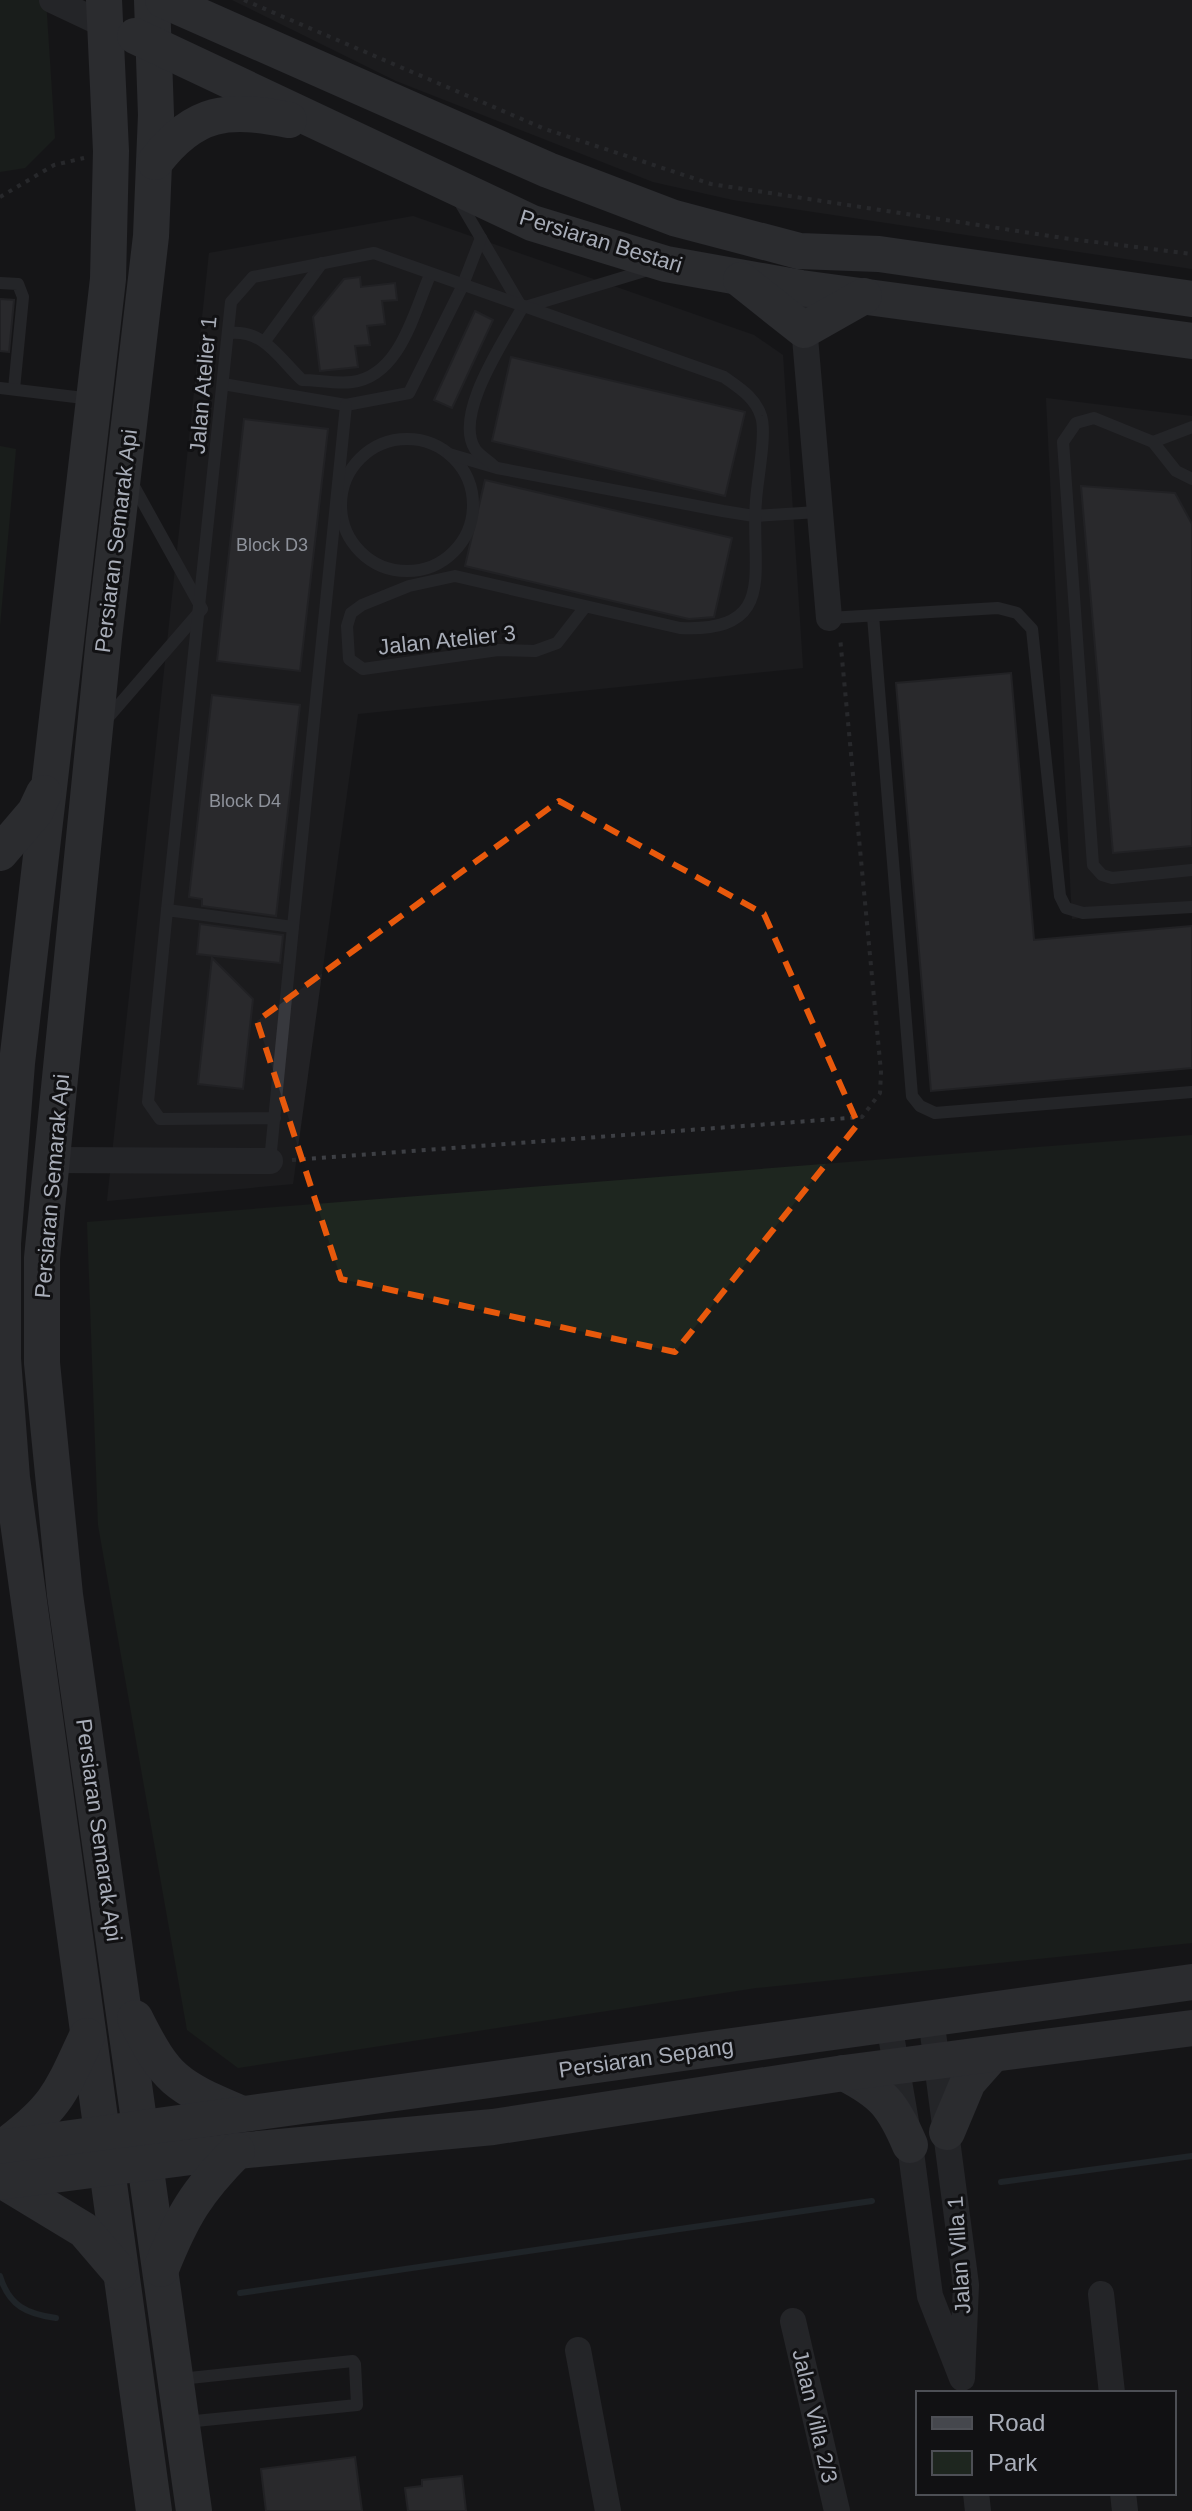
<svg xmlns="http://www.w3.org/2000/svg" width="1192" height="2511" font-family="Helvetica,sans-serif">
<rect width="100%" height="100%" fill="#161618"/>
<g fill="#222225">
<path d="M232 0H1192V269L733 200 653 182 396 81Z"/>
<path d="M413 216 754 335 783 355 803 668 358 714 293 1184 107 1201 209 253Z"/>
<path d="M1046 398 1192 416V905L1072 919Z"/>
</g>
<g fill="#1e261f">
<path d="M0 0H46L55 138 25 168 0 172Z"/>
<path d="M0 446 16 449 0 626Z"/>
<path d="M1192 1135V1943L756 1988 238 2068 187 2030 98 1525 87 1222Z"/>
</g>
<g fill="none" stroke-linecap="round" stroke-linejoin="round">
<g stroke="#2c353c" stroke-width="6">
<path d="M1001 2182 1192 2156"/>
<path d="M0 2276C9 2306 27 2314 56 2318"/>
<path d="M240 2293 872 2201"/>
</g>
</g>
<g fill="#404145" stroke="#303034" stroke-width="2">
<path d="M360 277 361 287 395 283 397 300 382 301 385 324 367 326 370 345 355 346 358 367 320 371 313 317 344 279Z"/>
<path d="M0 299 14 300 9 352 0 351Z"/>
<path d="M475 311 493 320 452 408 434 400Z"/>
<path d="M511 357 745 412 725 496 492 441Z"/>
<path d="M244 419 328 429 300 671 217 661Z"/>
<path d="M485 480 732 538 714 617 689 619 465 566Z"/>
<path d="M1081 486 1175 493 1192 524V846L1113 853Z"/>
<path d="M1011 673 1034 940 1192 926V1068L931 1091 896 683Z"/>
<path d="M212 695 300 705 276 916 202 906V899L189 897Z"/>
<path d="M200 924 283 935 280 963 197 954Z"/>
<path d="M212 958 253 999 243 1089 198 1084Z"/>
<path d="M355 2457 362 2511H266L261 2469Z"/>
<path d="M462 2476 466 2511H408L405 2488 422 2486V2480Z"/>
</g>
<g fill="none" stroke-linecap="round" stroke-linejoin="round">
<g stroke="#3d3f44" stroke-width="4" stroke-dasharray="4 6" stroke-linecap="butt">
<path d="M244 0 545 129 711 184 1063 238 1192 254"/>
<path d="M0 197 54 165 84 158"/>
<path d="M292 1160 862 1117 880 1093 881 1072 840 637"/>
</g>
<g stroke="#37383d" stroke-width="12">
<path d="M458 199 522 308 651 269"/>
<path d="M0 283 18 284 23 297 14 389"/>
<path d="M228 333C264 329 278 357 302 380 318 380 336 384 352 382 400 376 414 312 430 275"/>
<path d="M265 341 322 263"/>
<path d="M223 384 346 405 409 393 462 287 481 238"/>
<path d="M0 388 92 399"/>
<circle cx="407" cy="505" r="66"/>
<path d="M1153 442 1192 427"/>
<path d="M449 454 497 468 723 511 754 516 818 512"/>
<path d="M494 466C489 461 479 455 475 449 453 414 505 340 522 308"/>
<path d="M1192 479 1176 471 1153 442 1094 418 1076 423 1063 442 1093 865 1102 875 1112 878 1192 870"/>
<path d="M873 616 912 1096 920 1106 935 1113 1192 1092"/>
<path d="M829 618 998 608 1017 613 1032 629 1060 896 1066 908 1083 913 1192 907"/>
<path d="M105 721 202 609 131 481"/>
<path d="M167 910 231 302 253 277 374 253 724 377C739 388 755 397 761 416 767 433 757 481 756 501 750 569 780 633 680 628L455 576 409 586 362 605 351 613 347 626 349 659 363 669 498 650 535 651 557 643 585 607"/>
<path d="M293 927 346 405"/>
<path d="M270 1161 293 927 167 910 148 1102 160 1119 275 1118"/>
<path d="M180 2379 353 2361 355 2364 357 2405 185 2422"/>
</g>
<g stroke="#37383d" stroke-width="26">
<path d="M52 0 105 25"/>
<path d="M803 314 829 618"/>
<path d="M54 1160 270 1161"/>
<path d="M889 2024 910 2145 930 2296 962 2378 966 2285 931 2018"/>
<path d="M1101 2294 1112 2393"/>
<path d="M793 2321 837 2511"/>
<path d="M578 2350 608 2511"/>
<path d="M976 2493 978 2511"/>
<path d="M1123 2493 1125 2511"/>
</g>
<g stroke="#45474d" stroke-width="36">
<path d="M104 0 111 151 108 279 17 1063 3 1243V1359L12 1478 154 2511"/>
<path d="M152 0 156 115 151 236 104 638 42 1258V1363L65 1595 194 2511"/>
<path d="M163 0 548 170 674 218 799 251 879 254 1192 299"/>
<path d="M135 36 532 223 666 264 801 288 1192 341"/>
<path d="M155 162C195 110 228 108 289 120"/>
<path d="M741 280 804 330 864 296"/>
<path d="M0 853 35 812 44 793"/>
<path d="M135 2018C166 2080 176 2086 240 2113"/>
<path d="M844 2073C883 2093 893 2105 910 2145"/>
<path d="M947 2132 968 2082 991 2056"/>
<path d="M6 2145C57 2107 61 2092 87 2036"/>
<path d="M0 2148 1192 1982"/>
<path d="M3 2181 84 2230 120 2272"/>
<path d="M0 2182 237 2151 493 2127 844 2073 1192 2028"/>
<path d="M161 2269C182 2216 197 2191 237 2151"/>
</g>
</g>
<path d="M0 0H1192V2511H0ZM559 801 764 914 858 1124 675 1352 341 1279 257 1021Z" fill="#161618" fill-opacity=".55" fill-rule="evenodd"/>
<path fill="none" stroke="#e8590c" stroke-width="6" stroke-dasharray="16 10" stroke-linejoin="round" d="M559 801 764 914 858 1124 675 1352 341 1279 257 1021Z"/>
<g text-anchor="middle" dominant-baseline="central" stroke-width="6" stroke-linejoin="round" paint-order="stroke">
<g font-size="18" fill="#8e929b">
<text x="272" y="545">Block D3</text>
<text x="245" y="801">Block D4</text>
</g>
<g font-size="22" fill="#a8adb8" stroke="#111113">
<text transform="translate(601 241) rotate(17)">Persiaran Bestari</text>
<text transform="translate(203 385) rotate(-85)">Jalan Atelier 1</text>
<text transform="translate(116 541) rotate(-83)">Persiaran Semarak Api</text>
<text transform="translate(447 640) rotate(-6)">Jalan Atelier 3</text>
<text transform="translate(52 1186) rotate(-85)">Persiaran Semarak Api</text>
<text transform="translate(99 1830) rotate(82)">Persiaran Semarak Api</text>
<text transform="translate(646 2058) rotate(-8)">Persiaran Sepang</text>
<text transform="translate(959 2255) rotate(-94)">Jalan Villa 1</text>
<text transform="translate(815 2416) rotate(77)">Jalan Villa 2/3</text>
</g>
</g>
<rect x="916" y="2391" width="260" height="104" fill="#111113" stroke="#4d4f55" stroke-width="2"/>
<rect x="932" y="2417" width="40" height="12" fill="#45474d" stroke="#4d4f55" stroke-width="2"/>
<text x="988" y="2431" font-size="24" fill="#a8adb8">Road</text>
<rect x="932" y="2451" width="40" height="24" fill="#1e261f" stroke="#4d4f55" stroke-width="2"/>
<text x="988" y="2471" font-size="24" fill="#a8adb8">Park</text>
</svg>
